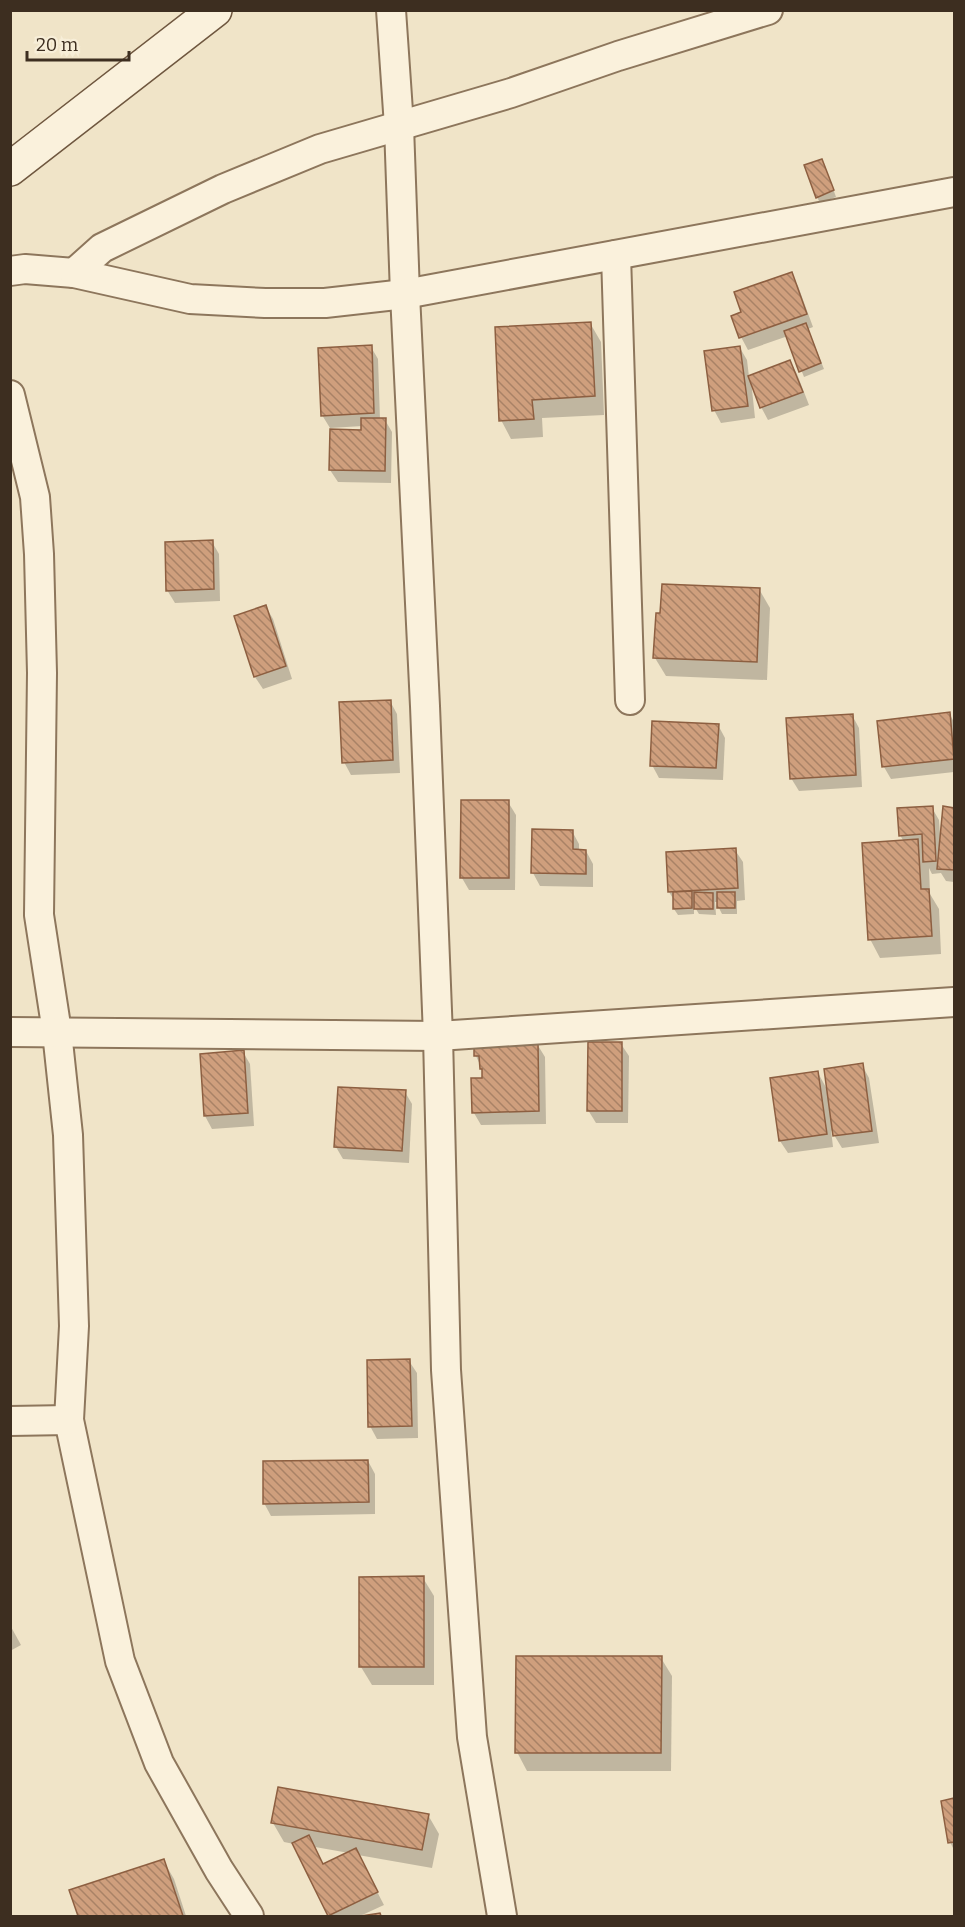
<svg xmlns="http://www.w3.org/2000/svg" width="965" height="1927" font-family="Bitter,serif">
<defs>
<pattern id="building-back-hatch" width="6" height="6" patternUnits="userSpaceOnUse" patternTransform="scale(1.5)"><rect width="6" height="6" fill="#cf9f7d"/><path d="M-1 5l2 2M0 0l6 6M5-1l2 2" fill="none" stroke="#a98266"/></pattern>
</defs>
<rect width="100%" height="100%" fill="#f0e4c8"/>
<g fill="#0003" fill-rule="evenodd">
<path d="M825 166 836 197 820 203 817 197Z"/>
<path d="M791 274 798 286 813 327 808 329 824 369 804 377 788 336 748 350 741 337 743 313Z"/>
<path d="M590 323 601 342 604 415 542 418 543 437 511 439 501 420Z"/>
<path d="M371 347 378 359 380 420H385L392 432 391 483 338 482 330 470 363 432V426L330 428 322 415Z"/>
<path d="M740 348 747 360 749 377 790 361 797 374 809 405 768 420 761 407 751 380 755 418 721 423 714 410Z"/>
<path d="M212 542 219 554 220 601 175 603 167 590Z"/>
<path d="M759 589 770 608 767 680 666 676 655 658Z"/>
<path d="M266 607 273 619 292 679 263 689 255 677 235 617Z"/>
<path d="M390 701 397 714 400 773 351 775 344 762Z"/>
<path d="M949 713 954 722V772L891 779 884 767 878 723Z"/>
<path d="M852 715 859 728 862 787 799 791 791 778Z"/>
<path d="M718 725 725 738 723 780 659 778 652 765Z"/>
<path d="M508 802 516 815 515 890H469L462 878Z"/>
<path d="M932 808 939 820 940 835H942L944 808 954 809V882L946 881 941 873 932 874 929 868 930 894 939 909 941 954 880 958 870 939 904 842 900 835Z"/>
<path d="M572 831 579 844V851H586L593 864V887L540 886 533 873Z"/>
<path d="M735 850 743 862 745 900 737 901V914H722L719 908 718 902H715L716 915 699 914 694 906V914L678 915 674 909V900L669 892Z"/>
<path d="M537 1044 545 1057 546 1124 481 1125 474 1113 484 1073 476 1056Z"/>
<path d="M621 1044 629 1056 628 1123H596L588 1110Z"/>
<path d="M243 1052 250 1064 254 1126 212 1129 205 1116 201 1055Z"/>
<path d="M862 1065 869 1078 879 1143 842 1148 831 1130 833 1147 788 1153 780 1141 818 1073 828 1091Z"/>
<path d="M405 1092 412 1104 409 1163 343 1159 336 1147Z"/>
<path d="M409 1361 417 1373 418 1438 377 1439 370 1426Z"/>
<path d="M368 1461 375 1474V1514L271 1516 264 1503Z"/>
<path d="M423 1578 434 1596V1685H372L361 1667Z"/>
<path d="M10 1625 21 1645 10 1651Z"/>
<path d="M661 1658 672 1676 671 1771H527L517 1752Z"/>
<path d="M954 1800V1850L950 1842 943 1802Z"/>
<path d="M428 1815 439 1834 432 1868 358 1855 384 1905 360 1916H330L294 1844 284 1842 273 1823ZM315 1847 349 1853 324 1866Z"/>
<path d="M163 1860 174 1879 186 1916H79L71 1891Z"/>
</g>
<g fill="url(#building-back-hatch)" stroke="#8d5f41" stroke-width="1.5">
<path d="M822 159 834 190 816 198 804 165Z"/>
<path d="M792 272 807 314 739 338 731 316 741 312 734 292Z"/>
<path d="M591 322 595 396 532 400 534 419 499 421 495 327Z"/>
<path d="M806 323 821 363 799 372 784 331Z"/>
<path d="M372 345 374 413 321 416 318 348Z"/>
<path d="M740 346 748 406 712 411 704 351Z"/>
<path d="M790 360 803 392 760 408 748 376Z"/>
<path d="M361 418H386L385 471 329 470 330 429 361 430Z"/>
<path d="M213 540 214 589 166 591 165 542Z"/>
<path d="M662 584 760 588 757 662 653 658 656 613H660Z"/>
<path d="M266 605 286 666 254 677 234 616Z"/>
<path d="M391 700 393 760 342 763 339 702Z"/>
<path d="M950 712 954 759 882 767 877 721Z"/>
<path d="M853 714 856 775 790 779 786 718Z"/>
<path d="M652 721 719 724 716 768 650 766Z"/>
<path d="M461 800H509V878H460Z"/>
<path d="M933 806 936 861 923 862 922 834 899 836 897 808Z"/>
<path d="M943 806 954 808V870L937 869Z"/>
<path d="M532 829 573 830V849L586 850V874L531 873Z"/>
<path d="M918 839 921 889H929L932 936 868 940 862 843Z"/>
<path d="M736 848 738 888 668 892 666 852Z"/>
<path d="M692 891V908L673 909V892Z"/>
<path d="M694 892 713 893V909H694Z"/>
<rect x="717" y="892" width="18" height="16"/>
<path d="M588 1042H622V1111H587Z"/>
<path d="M538 1043 539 1111 472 1113 471 1078H482V1069H480L479 1056H474V1045Z"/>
<path d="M244 1050 248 1113 204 1116 200 1054Z"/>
<path d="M863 1063 872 1131 833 1136 824 1069Z"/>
<path d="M818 1071 827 1134 779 1141 770 1078Z"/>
<path d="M338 1087 406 1090 402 1151 334 1147Z"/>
<path d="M410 1359 412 1426 368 1427 367 1360Z"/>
<path d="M368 1460 369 1502 263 1504V1461Z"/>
<path d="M424 1576V1667H359V1577Z"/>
<path d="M516 1656H662L661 1753H515Z"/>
<path d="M278 1787 429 1814 422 1850 271 1823Z"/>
<path d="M954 1798V1842L948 1843 941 1801Z"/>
<path d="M309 1835 323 1864 356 1848 378 1892 328 1916 292 1843Z"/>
<path d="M164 1859 183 1916H78L69 1890Z"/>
<path d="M380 1913 381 1916H361Z"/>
</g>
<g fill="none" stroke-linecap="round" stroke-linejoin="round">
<g stroke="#8d765c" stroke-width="32">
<g id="street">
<path d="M391 10 399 126 405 294 425 706 438 1036 446 1370 472 1737 502 1916"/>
<path d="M616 255 630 700"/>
<path d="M10 271 25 269 74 273 190 299 265 303H325L405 294 954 192"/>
<path d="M74 273 102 248 223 189 320 149 511 93 618 56 768 10"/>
<path d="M10 395 35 497 39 554 42 673 39 915 57 1032 68 1135 74 1326 69 1420 120 1661 159 1763 219 1870 249 1916"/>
<path d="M10 1032 438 1036 954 1002"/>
<path d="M10 1421 69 1420"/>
</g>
</g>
<g stroke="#6f573f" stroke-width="36">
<path id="secondary" d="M10 169 215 10"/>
</g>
<use href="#street" stroke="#faf1dc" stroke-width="28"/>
<use href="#secondary" stroke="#faf1dc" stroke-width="33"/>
</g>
<rect width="965" height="1927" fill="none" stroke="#3d2e20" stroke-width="24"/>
<path d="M27 51v9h102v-9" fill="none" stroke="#3d2e20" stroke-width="3"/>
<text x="36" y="51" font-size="18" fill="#3d2e20" stroke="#f7eed8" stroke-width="4.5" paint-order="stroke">20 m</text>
</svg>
